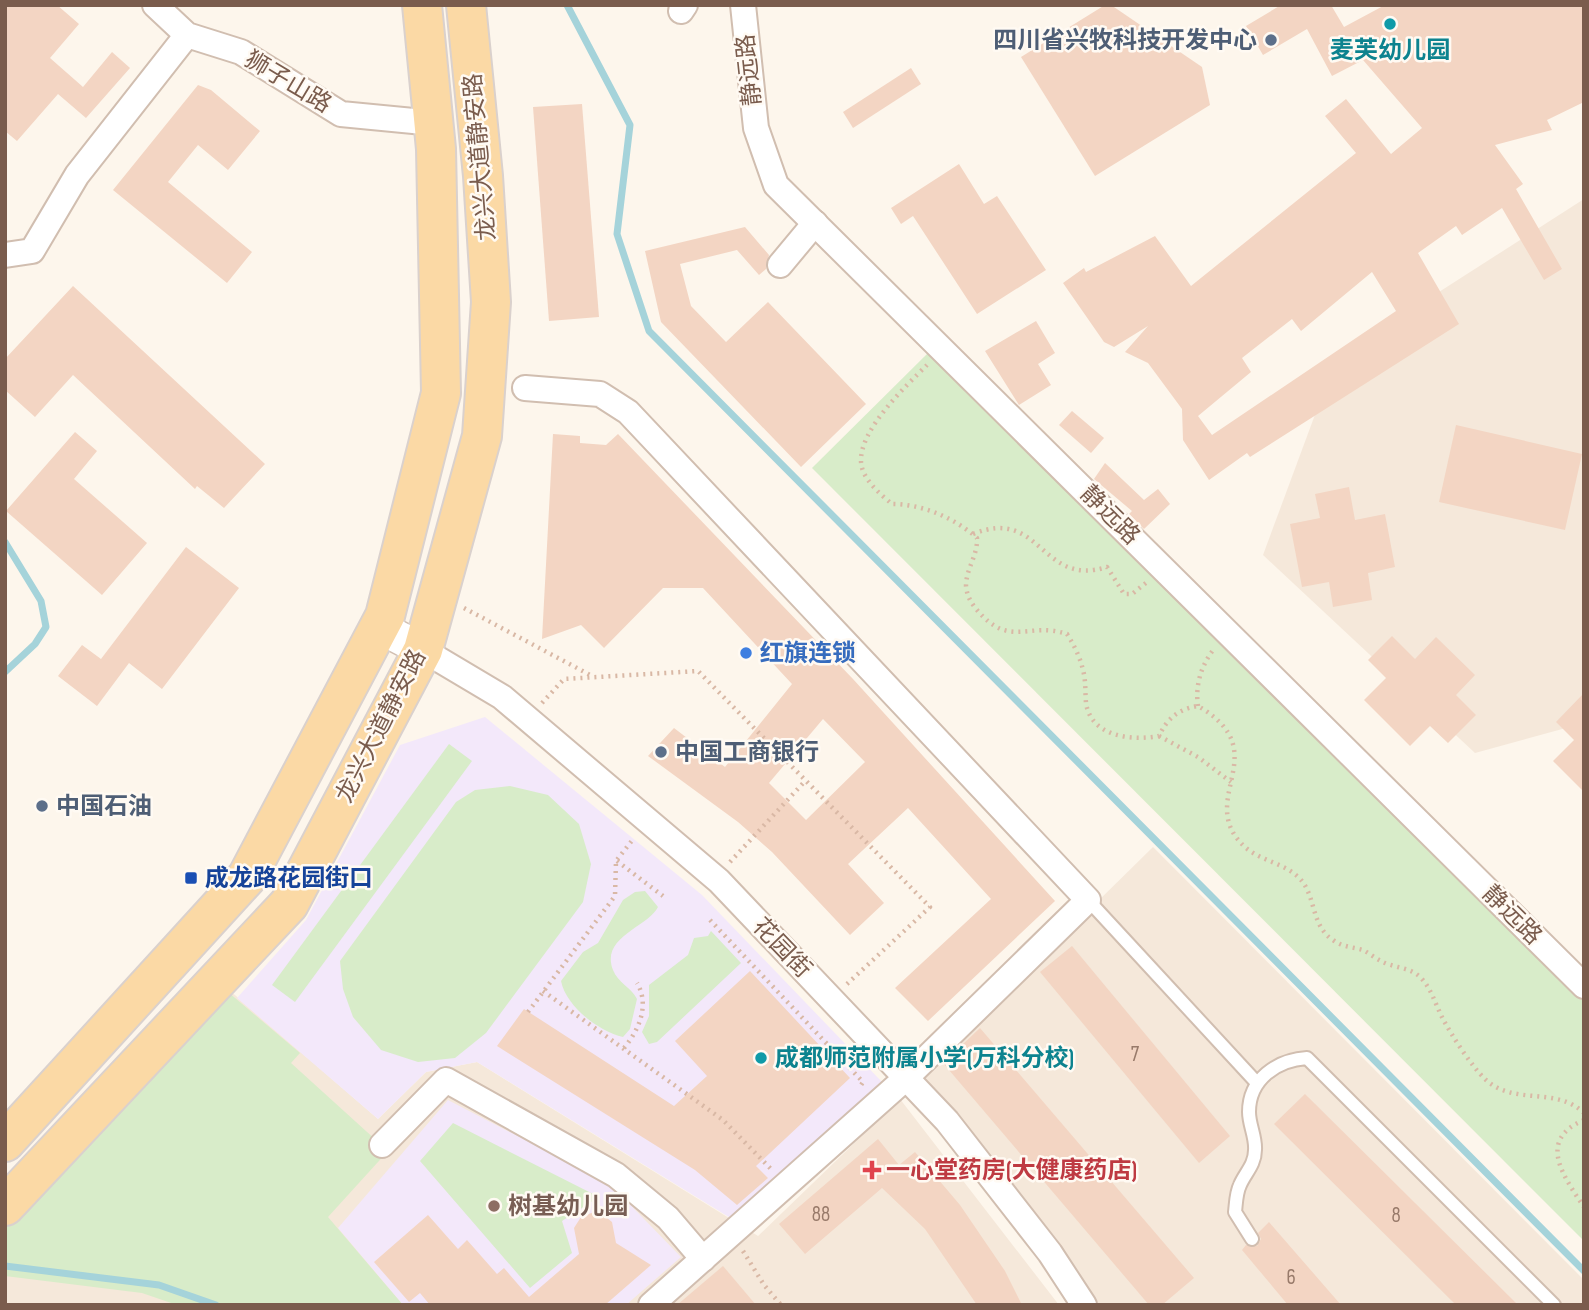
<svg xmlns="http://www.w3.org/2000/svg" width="1589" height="1310" font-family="'Sofia Sans Condensed','Noto Sans SC',sans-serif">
<rect width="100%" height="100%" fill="#fdf6ec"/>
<g fill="#f5e8da">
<path d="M1584 199V723L1475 753 1263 555 1336 358Z"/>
<path d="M1153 847 1584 1280V1305H1094L917 1079Z"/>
<path d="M228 989 378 1119 426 1072 477 1062 758 1236 900 1099 1059 1305H5V1228Z"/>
</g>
<g fill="#f3e8fa">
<path d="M485 717 702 895 883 1083 732 1219 477 1062 426 1072 378 1119 237 998 306 920 400 745Z"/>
<path d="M448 1100 610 1184 681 1257 626 1305H403L338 1228Z"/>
</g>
<g fill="#d8ecc9">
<path d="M928 353 1584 1002V1241L812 468Z"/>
<path d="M449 744 472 761 295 1002 272 985Z"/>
<path d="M510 786 548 795 579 824 591 864 583 902 486 1033 455 1058 418 1062 381 1050 353 1017 343 989 340 961 456 802 475 790Z"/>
<path d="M645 891 658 907C648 927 600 937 613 970 618 983 631 987 637 999L630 1029 623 1037C598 1031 566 1006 561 981L583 952 598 943 623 900 635 892Z"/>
<path d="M711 931 741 963 657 1042 649 1044 642 1032 649 1016V985L688 955 694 938 708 936Z"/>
<path d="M228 992 300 1053 291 1063 388 1151 328 1217 403 1305H177L142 1293 5 1276V1229Z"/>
<path d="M453 1123 599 1197 562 1221 572 1253 530 1288 420 1161Z"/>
</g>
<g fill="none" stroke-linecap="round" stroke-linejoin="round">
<g stroke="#a5d3da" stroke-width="7">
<path d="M567 5 630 125 617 234 649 331 1584 1271"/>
<path d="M5 542 41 601 46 627 35 644 5 672"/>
<path d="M5 1266 159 1285 216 1305"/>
</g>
</g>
<g fill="#f3d5c3" fill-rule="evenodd">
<path d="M5 5H57L79 24 50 58 83 87 112 52 130 68 86 118 58 94 17 141 5 131Z"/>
<path d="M1105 5H1111L1202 67 1210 105 1095 176 1021 57Z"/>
<path d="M1281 5H1331L1344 27 1385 5H1584V102L1547 120 1552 130 1495 145 1523 184 1516 189 1562 269 1544 280 1502 208 1462 235 1456 226 1418 253 1459 324 1250 457 1247 453 1209 480 1183 440 1182 409 1148 363 1125 352 1148 326 1114 347 1104 342 1063 283 1084 268 1086 272 1155 236 1191 286 1356 153 1325 116 1346 99 1391 154 1422 128 1363 60 1332 76 1307 29 1263 55 1246 26ZM1372 272 1396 311 1212 435 1198 416 1251 372 1242 358 1292 319 1301 331Z"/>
<path d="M911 68 921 84 853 128 843 112Z"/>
<path d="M198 85 211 90 260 131 228 170 198 145 168 182 252 252 227 283 113 190Z"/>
<path d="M582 104 599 317 549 321 533 107Z"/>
<path d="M959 164 984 204 997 196 1046 270 977 314 913 216 901 224 891 208Z"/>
<path d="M745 227 769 255 766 269 759 275 737 250 680 264 691 306 726 342 768 302 866 404 801 467 661 322 645 251Z"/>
<path d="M73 286 265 464 224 508 197 486 195 489 73 375 35 417 5 390V359Z"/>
<path d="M1036 321 1055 353 1038 364 1051 385 1019 405 985 351Z"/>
<path d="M1072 411 1104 438 1091 453 1059 425Z"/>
<path d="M1456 425 1582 454 1565 530 1439 502Z"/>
<path d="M75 432 97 451 74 479 147 543 102 595 6 511Z"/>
<path d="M553 434 580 436V443L606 445 618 434 853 679 1055 901 928 1021 895 988 991 899 908 808 848 864 884 903 850 935 772 852 738 822 648 756 674 728 725 767 792 684 703 588H663L604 648 581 625 542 639ZM823 719 865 762 806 820 769 783Z"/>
<path d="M1105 463 1144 500 1158 489 1170 504 1144 529 1129 514 1132 511 1094 479Z"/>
<path d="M1349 487 1355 520 1385 514 1395 567 1368 573 1372 600 1333 607 1329 582 1302 587 1290 524 1320 518 1315 494Z"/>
<path d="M186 547 239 588 162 689 129 663 97 706 58 676 82 645 101 659Z"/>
<path d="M1392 636 1415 659 1436 637 1475 675 1456 695 1476 715 1448 743 1430 726 1410 746 1364 700 1386 678 1368 660Z"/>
<path d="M1584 693V792L1553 761 1574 740 1556 722Z"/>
<path d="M1072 946 1230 1136 1199 1163 1040 972Z"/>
<path d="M750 971 850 1078 756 1166 768 1178 737 1205 695 1170 497 1046 524 1009 674 1106 707 1076 675 1041Z"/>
<path d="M980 1028 1194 1278 1162 1305H1149L943 1063Z"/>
<path d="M1305 1094 1518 1305H1456L1274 1124Z"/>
<path d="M878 1139 899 1165 915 1152 960 1205 1005 1271 1022 1305H977L925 1229 882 1188 805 1254 779 1224Z"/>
<path d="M594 1212 601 1213 612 1222 616 1243 651 1265 605 1305H430L420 1293 409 1302 374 1262 428 1215 458 1249 467 1240 497 1274 504 1268 529 1297 579 1254 574 1228 581 1217Z"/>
<path d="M1269 1222 1341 1305H1288L1242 1250 1246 1245 1257 1246 1261 1239 1258 1233Z"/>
<path d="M723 1266 756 1305H677Z"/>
</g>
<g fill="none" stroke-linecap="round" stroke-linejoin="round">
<g stroke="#d1beb0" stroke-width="16">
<g id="service">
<path d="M1088 900 1257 1083"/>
<path d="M1252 1239 1235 1212C1236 1204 1236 1193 1240 1185 1245 1173 1255 1165 1255 1150 1256 1137 1249 1125 1249 1112 1249 1079 1277 1060 1307 1058L1554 1305"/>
</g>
</g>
<g stroke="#d1beb0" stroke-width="28">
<g id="minor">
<path d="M155 5 187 35 241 52 341 114 434 123"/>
<path d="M743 5 756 128 776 185 1584 986"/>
<path d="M681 11 685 5"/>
<path d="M5 255 32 251 77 175 187 35"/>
<path d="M780 265 815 223"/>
<path d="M525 388 600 394 628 412 1088 900 906 1078 651 1305"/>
<path d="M423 650 502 697 719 881 947 1121 1050 1253 1084 1305"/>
<path d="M382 1145 446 1080 616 1175 668 1218 703 1259"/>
</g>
</g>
<g stroke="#d1beb0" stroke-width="35">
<path id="tertiary" d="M379 627 423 650"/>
</g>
<g stroke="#dad1cd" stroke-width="42">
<g id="primary">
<path d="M5 1142 247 877 385 616 441 393 436 149 422 5"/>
<path d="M5 1206 289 904 423 650 482 436 491 302 483 176 466 5"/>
</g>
</g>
<g stroke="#d9b8a5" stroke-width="4.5" stroke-dasharray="2 5" stroke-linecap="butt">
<path d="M927 365C906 386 860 429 861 461 861 478 880 494 892 504 922 504 955 518 977 538 978 555 966 569 966 586 967 596 971 603 977 610 1010 649 1028 621 1067 634 1074 645 1080 657 1083 670 1086 681 1085 692 1086 703 1091 737 1132 741 1159 736 1167 719 1178 709 1198 706 1279 753 1192 800 1246 848 1263 862 1286 863 1301 880 1316 897 1311 926 1333 940 1342 947 1353 947 1363 950 1369 953 1375 958 1381 961 1393 968 1410 967 1420 977 1432 989 1435 1004 1443 1019 1452 1036 1472 1067 1486 1080 1515 1106 1556 1086 1584 1113"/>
<path d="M973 534C1042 506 1040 588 1107 567L1124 594H1132L1147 582"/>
<path d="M464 608 592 676"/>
<path d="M542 703 564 679 698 671 930 907 847 984"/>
<path d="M1198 706C1195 686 1201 665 1214 649"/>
<path d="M1159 736 1198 757 1231 782"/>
<path d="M617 861 663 896"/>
<path d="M730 862 806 780"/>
<path d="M710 920 863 1082 861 1085"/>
<path d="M543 991 723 1120 771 1169"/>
<path d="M528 1012 615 896 616 861 634 838"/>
<path d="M624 1048C639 1030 650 1005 637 983"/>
<path d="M1584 1120C1536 1140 1564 1177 1584 1207"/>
<path d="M743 1251 764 1285 781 1305"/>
</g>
<use href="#service" stroke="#fff" stroke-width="12"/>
<use href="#minor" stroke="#fff" stroke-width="24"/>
<use href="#tertiary" stroke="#fff" stroke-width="32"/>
<use href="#primary" stroke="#fbd9a5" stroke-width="38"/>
</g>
<g fill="#0f9aa8" stroke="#fffaf3" stroke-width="2.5">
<circle cx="1390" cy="24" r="7"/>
<circle cx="761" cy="1058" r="7"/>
</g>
<g fill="#5c6f8a" stroke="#fffaf3" stroke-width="2.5">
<circle cx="1271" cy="40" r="7"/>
<circle cx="661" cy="752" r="7"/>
<circle cx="42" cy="806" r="7"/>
</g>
<circle fill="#3f7fe0" stroke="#fffaf3" stroke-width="2.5" cx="746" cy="653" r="7"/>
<rect fill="#1a4fb4" stroke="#fffaf3" stroke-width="2.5" x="184" y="871" width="14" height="14" rx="3.5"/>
<path fill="#e0444e" stroke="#fffaf3" stroke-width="2.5" d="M868.5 1159.5h7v7h7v7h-7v7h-7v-7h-7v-7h7z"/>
<circle fill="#8d6e63" stroke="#fffaf3" stroke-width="2.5" cx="494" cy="1206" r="7"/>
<g text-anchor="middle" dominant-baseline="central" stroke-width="5" stroke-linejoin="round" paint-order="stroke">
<g font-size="21" fill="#987a6a">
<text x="1135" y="1054">7</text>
<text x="821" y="1214">88</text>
<text x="1396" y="1215">8</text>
<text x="1291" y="1277">6</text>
</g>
<g font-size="24" font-weight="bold" fill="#4e5e75" stroke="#fffaf3" text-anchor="start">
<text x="1257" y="40" text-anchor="end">四川省兴牧科技开发中心</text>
<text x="675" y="752">中国工商银行</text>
<text x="56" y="806">中国石油</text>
</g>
<g font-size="24" font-weight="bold" fill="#0d838f" stroke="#fffaf3">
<text x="1390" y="50">麦芙幼儿园</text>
<text x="775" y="1058" text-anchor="start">成都师范附属小学(万科分校)</text>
</g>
<g font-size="24" fill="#7a5c4d" stroke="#fffaf3">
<text transform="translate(749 70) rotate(-96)">静远路</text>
<text transform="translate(288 82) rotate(31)">狮子山路</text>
<text transform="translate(480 157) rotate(-95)">龙兴大道静安路</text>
<text transform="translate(1110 515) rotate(45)">静远路</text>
<text transform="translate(381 726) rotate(-63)">龙兴大道静安路</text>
<text transform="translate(1512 915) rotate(45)">静远路</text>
<text transform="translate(782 948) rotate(46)">花园街</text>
</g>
<g font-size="24" font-weight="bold" fill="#366cbe" stroke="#fffaf3" text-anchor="start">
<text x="760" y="653">红旗连锁</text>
</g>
<g font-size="24" font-weight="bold" fill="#164399" stroke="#fffaf3" text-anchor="start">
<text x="205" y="878">成龙路花园街口</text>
</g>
<g font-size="24" font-weight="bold" fill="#be3a42" stroke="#fffaf3" text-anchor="start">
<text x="886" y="1170">一心堂药房(大健康药店)</text>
</g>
<g font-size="24" font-weight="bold" fill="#785e54" stroke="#fffaf3" text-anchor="start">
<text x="508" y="1206">树基幼儿园</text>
</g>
</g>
<rect width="1589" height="1310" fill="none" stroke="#7a5c4d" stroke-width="14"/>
</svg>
